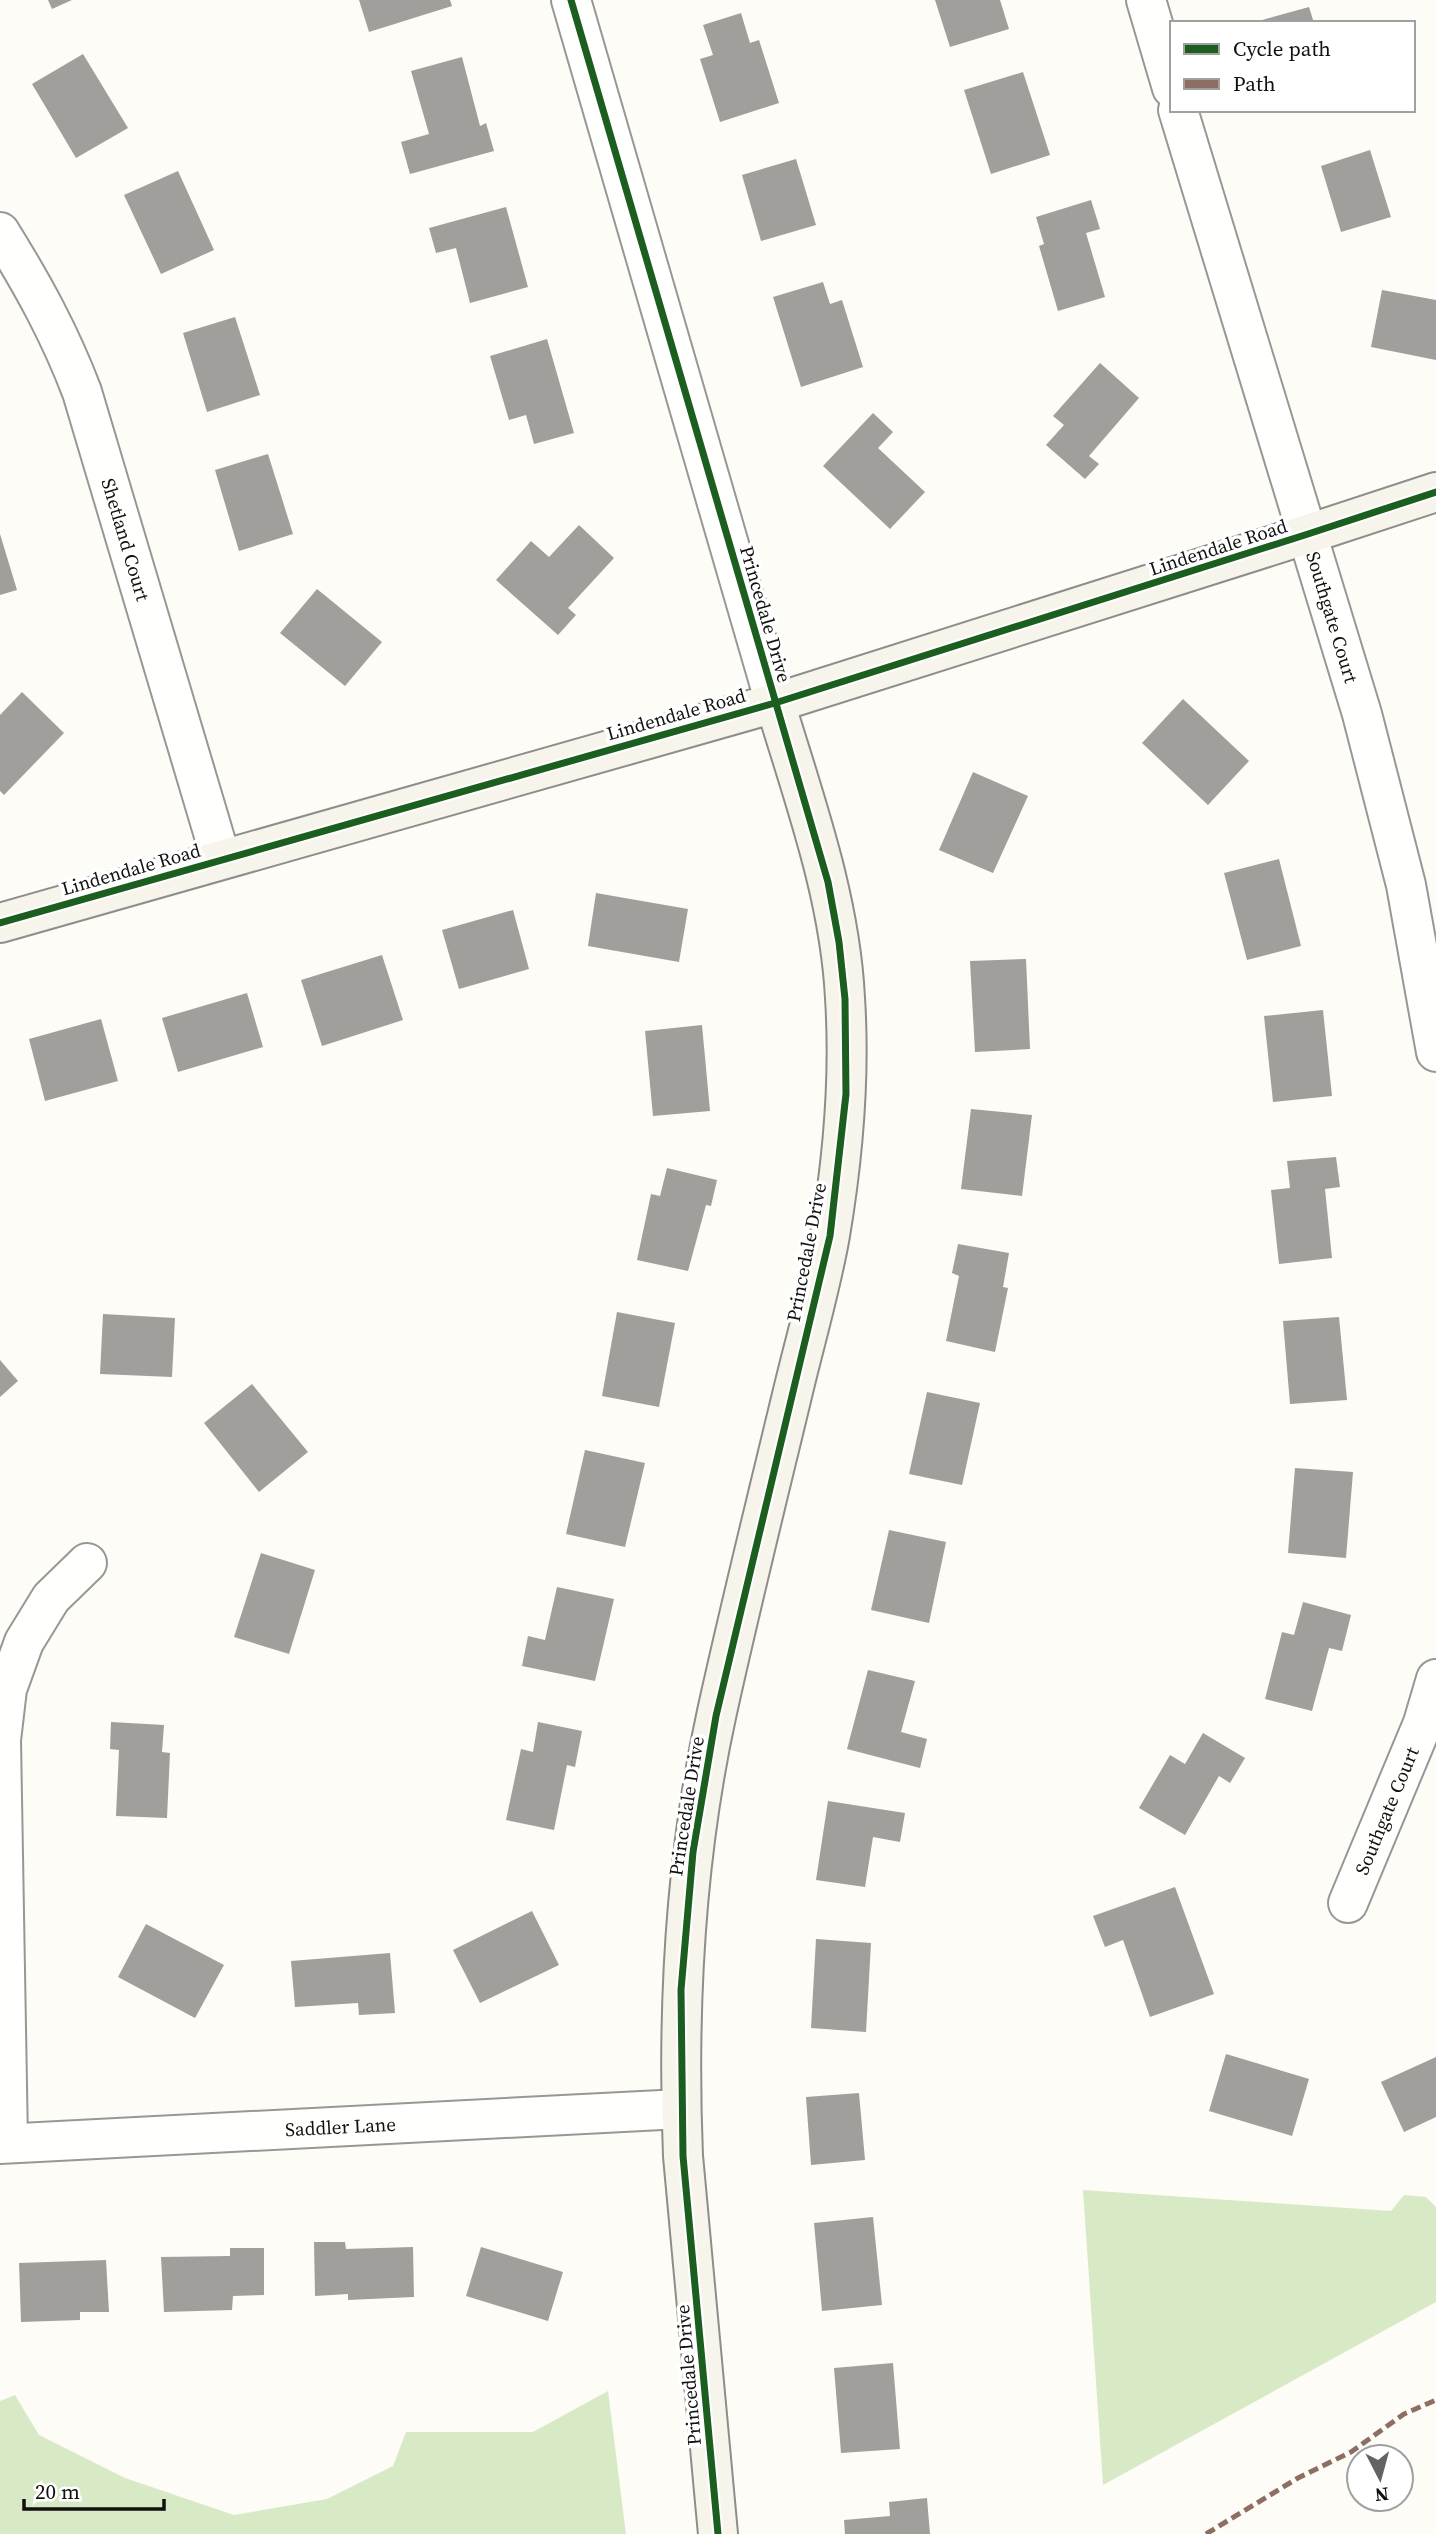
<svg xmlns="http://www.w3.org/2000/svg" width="1436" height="2534" font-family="'Source Serif 4',serif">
<rect width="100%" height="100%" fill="#fdfcf7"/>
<g fill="#d8eac5">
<path d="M1083 2190 1391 2211 1404 2195 1426 2197 1436 2207V2302L1103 2485Z"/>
<path d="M608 2391 626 2534H0V2401L15 2395 39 2435 125 2478 234 2515 327 2499 393 2466 406 2432H533Z"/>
</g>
<g fill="#a19f9c">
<path d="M48 0H72L52 9Z"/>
<path d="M359 0H450L452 6 369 32Z"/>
<path d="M935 0H1000L1009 29 950 47Z"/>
<path d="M1309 7 1314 23H1263L1262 20Z"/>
<path d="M741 13 750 43 759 40 779 103 720 122 700 59 713 55 703 25Z"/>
<path d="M83 54 128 128 76 158 32 84Z"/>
<path d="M462 57 480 126 486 123 494 151 410 174 401 142 429 134 411 71Z"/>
<path d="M1023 72 1050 155 991 174 964 90Z"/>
<path d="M1370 150 1391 217 1341 232 1321 166Z"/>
<path d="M796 159 816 225 761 241 742 175Z"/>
<path d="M178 171 214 250 161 274 124 195Z"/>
<path d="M1091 200 1100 229 1086 233 1105 297 1058 311 1039 246 1044 244 1036 217Z"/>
<path d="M506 207 528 287 470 303 456 248 436 253 429 228Z"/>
<path d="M823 282 830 304 842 300 863 367 801 387 773 297Z"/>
<path d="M1382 290 1436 300V360L1371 347Z"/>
<path d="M235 317 260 395 207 412 183 333Z"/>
<path d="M547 339 574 433 534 444 526 415 509 420 490 356Z"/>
<path d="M1100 363 1139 398 1089 456 1099 464 1085 479 1046 445 1064 425 1053 416Z"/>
<path d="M873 413 893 432 878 448 925 492 890 529 823 466Z"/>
<path d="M268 454 293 534 239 551 215 470Z"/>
<path d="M579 525 614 558 568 608 576 615 558 635 496 580 531 541 549 557Z"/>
<path d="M0 534 17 590 0 595Z"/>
<path d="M317 589 382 642 345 686 280 633Z"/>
<path d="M22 692 64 733 4 795 0 791V715Z"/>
<path d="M1183 699 1249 761 1208 805 1142 743Z"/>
<path d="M973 772 1028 796 993 873 939 850Z"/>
<path d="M1279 859 1301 946 1247 960 1224 873Z"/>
<path d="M596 893 688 909 679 962 588 946Z"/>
<path d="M513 910 529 969 459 989 442 930Z"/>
<path d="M382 955 403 1020 322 1046 301 980Z"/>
<path d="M1026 959 1030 1049 975 1052 970 961Z"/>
<path d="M247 993 263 1047 178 1072 162 1018Z"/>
<path d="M1323 1010 1332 1096 1273 1102 1264 1016Z"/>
<path d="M101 1019 118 1081 45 1101 29 1039Z"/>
<path d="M702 1025 710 1111 653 1116 645 1031Z"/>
<path d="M971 1109 1032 1115 1022 1196 961 1189Z"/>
<path d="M1336 1157 1340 1187 1325 1189 1332 1258 1279 1264 1271 1190 1290 1188 1287 1161Z"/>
<path d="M667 1168 717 1180 711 1206 706 1205 688 1271 637 1260 651 1194 660 1196Z"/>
<path d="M958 1244 1009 1253 1003 1287 1008 1288 995 1352 946 1341 959 1276 952 1273Z"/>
<path d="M617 1312 675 1323 659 1407 602 1396Z"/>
<path d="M103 1314 175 1318 172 1377 100 1374Z"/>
<path d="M1339 1317 1347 1400 1290 1404 1283 1321Z"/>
<path d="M0 1360 18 1381 0 1397Z"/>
<path d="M252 1384 308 1452 259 1492 204 1423Z"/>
<path d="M927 1392 980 1403 962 1485 909 1474Z"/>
<path d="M585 1450 645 1463 625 1547 566 1534Z"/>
<path d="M1295 1468 1353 1472 1346 1558 1288 1553Z"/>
<path d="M889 1530 946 1542 929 1623 871 1610Z"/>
<path d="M261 1553 315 1570 289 1654 234 1637Z"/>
<path d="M557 1587 614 1599 595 1681 522 1666 528 1636 545 1640Z"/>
<path d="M1303 1602 1351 1615 1342 1651 1329 1648 1312 1711 1265 1699 1282 1632 1294 1635Z"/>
<path d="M868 1670 915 1681 901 1732 927 1739 920 1768 847 1749Z"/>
<path d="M111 1722 164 1725 162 1752 170 1753 167 1818 116 1816 119 1750 110 1749Z"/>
<path d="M538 1722 582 1731 575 1767 567 1765 554 1830 506 1820 521 1749 533 1752Z"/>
<path d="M1203 1733 1245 1758 1230 1783 1219 1776 1185 1835 1139 1808 1170 1755 1185 1764Z"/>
<path d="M828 1801 905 1813 900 1842 873 1837 865 1887 816 1880Z"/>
<path d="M1175 1887 1214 1994 1150 2017 1123 1940 1105 1947 1093 1916Z"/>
<path d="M532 1911 559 1965 480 2003 453 1950Z"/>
<path d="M146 1924 224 1965 195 2018 118 1977Z"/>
<path d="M816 1939 871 1943 866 2032 811 2028Z"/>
<path d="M390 1953 395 2013 359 2015 358 2003 295 2007 291 1961Z"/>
<path d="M1226 2054 1309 2079 1292 2136 1209 2111Z"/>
<path d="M1436 2057V2117L1404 2132 1381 2082Z"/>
<path d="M859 2093 865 2160 811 2165 806 2097Z"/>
<path d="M873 2217 882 2305 822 2311 814 2223Z"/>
<path d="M314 2242H345L346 2249 413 2247 414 2297 348 2300V2294L315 2296Z"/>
<path d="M481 2247 563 2272 548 2321 466 2296Z"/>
<path d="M230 2248H264V2295L233 2296 232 2310 164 2312 161 2257 230 2256Z"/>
<path d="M106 2260 109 2312H80V2320L21 2322 19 2263Z"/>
<path d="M893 2363 900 2449 841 2453 834 2368Z"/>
<path d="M927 2498 930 2534H845L844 2520 890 2516 889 2502Z"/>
</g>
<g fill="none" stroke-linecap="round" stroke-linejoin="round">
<g stroke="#979795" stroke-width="42">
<g id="street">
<path d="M571 0 775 703"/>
<path d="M1146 0 1172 88"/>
<path id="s1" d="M1178 110 1362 714 1406 885 1436 1052"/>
<path id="s2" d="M0 232C33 285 60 334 82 392L221 859"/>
<path id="s3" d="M1348 1903 1423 1723 1436 1679"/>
<path d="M8 2143 1 1740 7 1689 24 1642 51 1598 87 1563"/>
<path id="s4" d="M0 2144 681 2109"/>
</g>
</g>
<g stroke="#8e8d8b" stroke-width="42">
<g id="secondary">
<path d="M0 923 775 703 1308 534 1436 492"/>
<path d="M718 2534 683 2156C677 2007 685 1857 717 1712 741 1603 768 1495 794 1387 806 1337 821 1286 830 1235 843 1158 850 1076 845 998 840 897 804 799 775 703"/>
</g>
</g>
<use href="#street" stroke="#fffffe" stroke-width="38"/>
<use href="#secondary" stroke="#f6f4eb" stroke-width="38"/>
<path stroke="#8d6e63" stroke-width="5" stroke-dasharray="10 5" stroke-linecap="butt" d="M1206 2534 1298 2478 1351 2452 1404 2414 1436 2400"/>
<g stroke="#fff" stroke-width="11">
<g id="cycleway">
<path d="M571 0 828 882 839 942 845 999 846 1094 830 1236 716 1716 693 1852 681 1990 683 2156 718 2534"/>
<path d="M0 923 775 703 1308 534 1436 492"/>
</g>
</g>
<use href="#cycleway" stroke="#1b5e20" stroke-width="7"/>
</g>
<g text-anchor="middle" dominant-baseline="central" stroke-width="7" stroke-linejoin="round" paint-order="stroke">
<g font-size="19" fill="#111" stroke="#fff">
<text stroke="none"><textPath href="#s2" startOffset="334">Shetland Court</textPath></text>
<text transform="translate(1218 547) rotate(-18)">Lindendale Road</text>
<text transform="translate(766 614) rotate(74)">Princedale Drive</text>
<text stroke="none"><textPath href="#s1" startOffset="530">Southgate Court</textPath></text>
<text transform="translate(676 714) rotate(-16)">Lindendale Road</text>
<text transform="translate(131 869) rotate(-16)">Lindendale Road</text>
<text transform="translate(806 1252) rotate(-79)">Princedale Drive</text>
<text transform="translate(686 1806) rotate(-81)">Princedale Drive</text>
<text stroke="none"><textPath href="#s3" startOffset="100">Southgate Court</textPath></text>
<text stroke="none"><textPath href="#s4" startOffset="341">Saddler Lane</textPath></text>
<text transform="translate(688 2375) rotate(-95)">Princedale Drive</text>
</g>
</g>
<rect x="1170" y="21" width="245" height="91" fill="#ffffff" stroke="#a0a0a0" stroke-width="2"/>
<rect x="1184" y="44" width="35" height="10" fill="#1b5e20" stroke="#a0a0a0" stroke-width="2"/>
<text x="1233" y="56" font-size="21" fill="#111111">Cycle path</text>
<rect x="1184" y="79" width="35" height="10" fill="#8d6e63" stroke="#a0a0a0" stroke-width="2"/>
<text x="1233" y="91" font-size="21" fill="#111111">Path</text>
<g transform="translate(1380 2478) rotate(174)"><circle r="33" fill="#ffffff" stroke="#a0a0a0" stroke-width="2"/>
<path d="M0-5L12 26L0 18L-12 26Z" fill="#646362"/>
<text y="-10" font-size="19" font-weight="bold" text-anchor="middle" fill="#111111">N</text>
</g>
<path d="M24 2499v10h140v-10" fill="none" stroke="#111111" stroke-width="3.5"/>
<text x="35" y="2499" font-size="21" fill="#111111" stroke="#ffffff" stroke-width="5" paint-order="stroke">20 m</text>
</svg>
